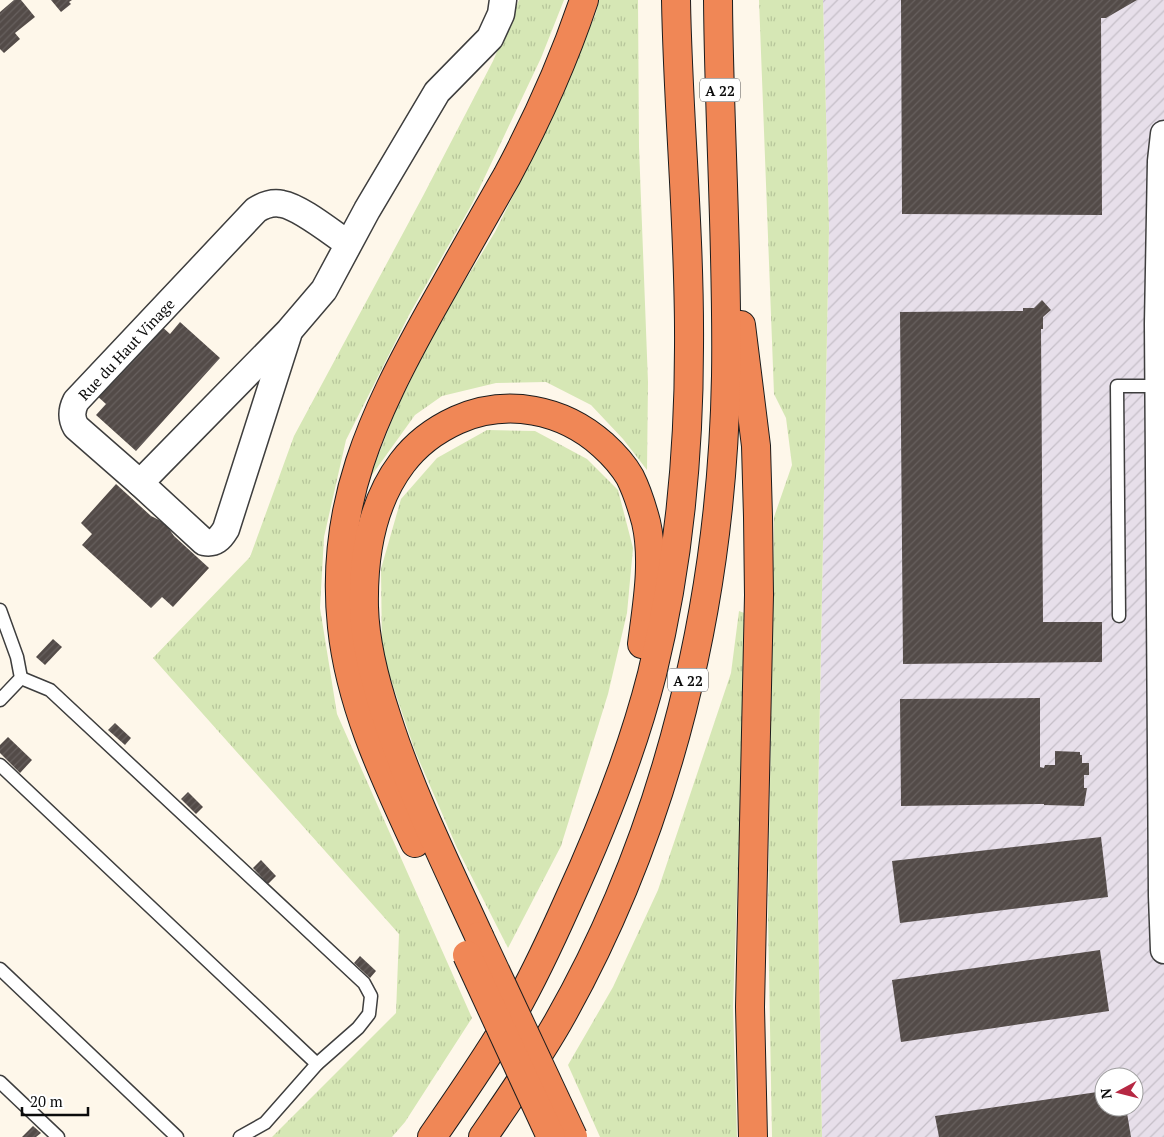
<svg xmlns="http://www.w3.org/2000/svg" width="1164" height="1137" font-family="'PT Serif',serif">
<defs>
<pattern id="industrial-furrows" width="10" height="10" patternUnits="userSpaceOnUse" patternTransform="scale(1.25)"><rect width="10" height="10" fill="#e7dfea"/><path d="M-1 1l2-2M0 10L10 0M9 11l2-2" fill="none" stroke="#c5bec7"/></pattern>
<pattern id="grass-tufts" width="24" height="20" patternUnits="userSpaceOnUse" patternTransform="scale(1.25)"><rect width="24" height="20" fill="#d6e7b5"/><path d="M3 7l-1-3M5 7V3M7 7l1-3M15 17l-1-3M17 17v-4M19 17l1-3" fill="none" stroke="#b6c59a"/></pattern>
<pattern id="building-hatch" width="6" height="6" patternUnits="userSpaceOnUse" patternTransform="scale(1.25)"><rect width="6" height="6" fill="#534b48"/><path d="M-1 1l2-2M0 6l6-6M5 7l2-2" fill="none" stroke="#67605e"/></pattern>
</defs>
<rect width="100%" height="100%" fill="#fef7ea"/>
<path fill="url(#industrial-furrows)" fill-rule="evenodd" d="M823 0H1164V1137H822L817 855 829 228ZM1104 1077H1134V1107H1104Z"/>
<g fill="url(#grass-tufts)">
<path d="M519 0H564L541 58 472 204 409 315 346 440 324 537 320 608 337 714 472 1018 405 1122 392 1137H272L396 1013 399 934 153 658 250 557 294 436 423 196 493 61Z"/>
<path d="M599 0H638L639 147 648 382 647 470 623 439 591 405 546 382 496 383 442 396 415 415 369 479 396 410 436 328 495 232 549 124 596 13Z"/>
<path d="M759 0H823L829 228 817 855 822 1137H772L768 917 774 517 792 465 786 418 774 394Z"/>
<path d="M487 430 535 431 587 459 618 490 633 548 627 613 608 694 561 846 508 948 457 848 415 751 382 653 381 569 401 499 437 458Z"/>
<path d="M739 611 747 614 733 1007 737 1137H600L568 1065 613 987 658 890 731 673Z"/>
</g>
<g fill="url(#building-hatch)">
<path d="M14 0H21L35 17 15 33 20 39 4 53 0 49V12Z"/>
<path d="M51 0H72L69 2 71 4 61 12Z"/>
<path d="M901 0H1137L1106 18H1101L1102 215 902 214Z"/>
<path d="M1042 300 1051 310 1043 317V329H1041L1043 622H1102V662L903 664 900 312 1023 311V308H1034Z"/>
<path d="M180 322 220 358 136 451 96 415 106 404 95 394 159 324 170 334Z"/>
<path d="M116 484 151 516 165 523 174 536 209 568 173 607 162 597 151 608 82 545 92 534 81 523Z"/>
<path d="M53 639 62 647 45 665 36 657Z"/>
<path d="M1040 698V767L1044 768 1045 765H1055V751L1080 752V755H1082V763H1089V775H1084V788H1087L1084 806 1044 805V804H1041L901 806 900 699Z"/>
<path d="M115 723 131 738 125 745 108 730Z"/>
<path d="M8 737 32 760 20 773 0 753V745Z"/>
<path d="M188 792 203 807 196 814 181 799Z"/>
<path d="M1101 837 1108 897 900 923 892 861Z"/>
<path d="M261 860 276 876 268 884 253 868Z"/>
<path d="M1100 950 1109 1011 901 1042 892 980Z"/>
<path d="M360 956 376 971 370 978 354 963Z"/>
<path d="M1104 1091V1107H1126L1131 1137H939L935 1116Z"/>
<path d="M33 1126 41 1133 36 1137H22Z"/>
</g>
<g fill="none" stroke-linecap="round" stroke-linejoin="round">
<g stroke="#3e3e3e" stroke-width="15">
<g id="service">
<path d="M0 610 17 657 21 678 0 700"/>
<path d="M1119 616 1117 386H1158"/>
<path d="M21 678 50 690 364 983 371 996 369 1014 358 1028 317 1064 265 1123 240 1137"/>
<path d="M0 765 317 1064"/>
<path d="M0 969 177 1137"/>
<path d="M0 1082 58 1137"/>
</g>
</g>
<g stroke="#3e3e3e" stroke-width="29">
<g id="minor">
<path d="M1164 134 1161 161 1158 324 1162 896 1164 950"/>
<path d="M347 243C332 233 300 207 282 204 273 202 264 205 256 210L76 401C71 411 71 418 76 427L140 483 289 331 324 290 367 210 437 92 490 38 501 14 503 0"/>
<path d="M140 483 204 542C215 544 220 539 226 529L288 335"/>
</g>
</g>
<g stroke="#1c1c1c" stroke-width="30">
<g id="motorway">
<path d="M741 325 756 446 758 517 759 595 750 1007 753 1137"/>
<path d="M415 843C383 774 350 704 342 627 329 506 373 415 430 312 456 266 481 221 507 176 537 120 564 60 584 0"/>
<path d="M479 936C446 864 411 793 387 718 375 682 365 645 364 607 363 557 371 504 402 463 417 443 435 430 457 420 507 398 563 409 603 445 613 454 623 465 630 477 637 491 642 507 646 522 655 561 647 605 642 644"/>
<path d="M432 1137C459 1098 487 1058 511 1017 532 981 550 942 567 904 601 830 632 753 652 674 678 568 689 456 689 347 690 231 678 116 676 0"/>
<path d="M483 1137C509 1099 535 1062 558 1022 669 827 722 599 726 376 728 251 719 125 718 0"/>
</g>
</g>
<use href="#service" stroke="#fff" stroke-width="12"/>
<use href="#minor" stroke="#fff" stroke-width="26"/>
<use href="#motorway" stroke="#f08756" stroke-width="28"/>
<g stroke="#1c1c1c" stroke-width="30" stroke-linecap="butt">
<g id="motorway-bridge">
<path d="M479 936 573 1137"/>
<path d="M467 955 551 1137"/>
</g>
</g>
<use href="#motorway-bridge" stroke="#f08756" stroke-width="28"/>
</g>
<g text-anchor="middle" dominant-baseline="central" stroke-width="5" stroke-linejoin="round" paint-order="stroke">
<g fill="#fff" stroke="#545454" stroke-width="1">
<rect x="700" y="78.5" width="40" height="23" rx="4"/>
<rect x="668" y="668.5" width="40" height="23" rx="4"/>
</g>
<g font-size="14" font-weight="bold" fill="#0b0b0b">
<text x="720" y="90">A 22</text>
<text x="688" y="680">A 22</text>
</g>
<g font-size="15" fill="#0b0b0b" stroke="#fff">
<text transform="translate(126 349) rotate(-47)">Rue du Haut Vinage</text>
</g>
</g>
<g transform="translate(1119 1092) rotate(263)"><circle r="24" fill="#ffffff" stroke="#9d9d9d"/>
<path d="M0-4L9 19L0 12L-9 19Z" fill="#b62843"/>
<text y="-8" font-size="14" font-weight="bold" text-anchor="middle" fill="#0b0b0b">N</text>
</g>
<path d="M22 1107v8h66v-8" fill="none" stroke="#0b0b0b" stroke-width="2.5"/>
<text x="30" y="1107" font-size="15" fill="#0b0b0b" stroke="#ffffff" stroke-width="4" paint-order="stroke">20 m</text>
</svg>
